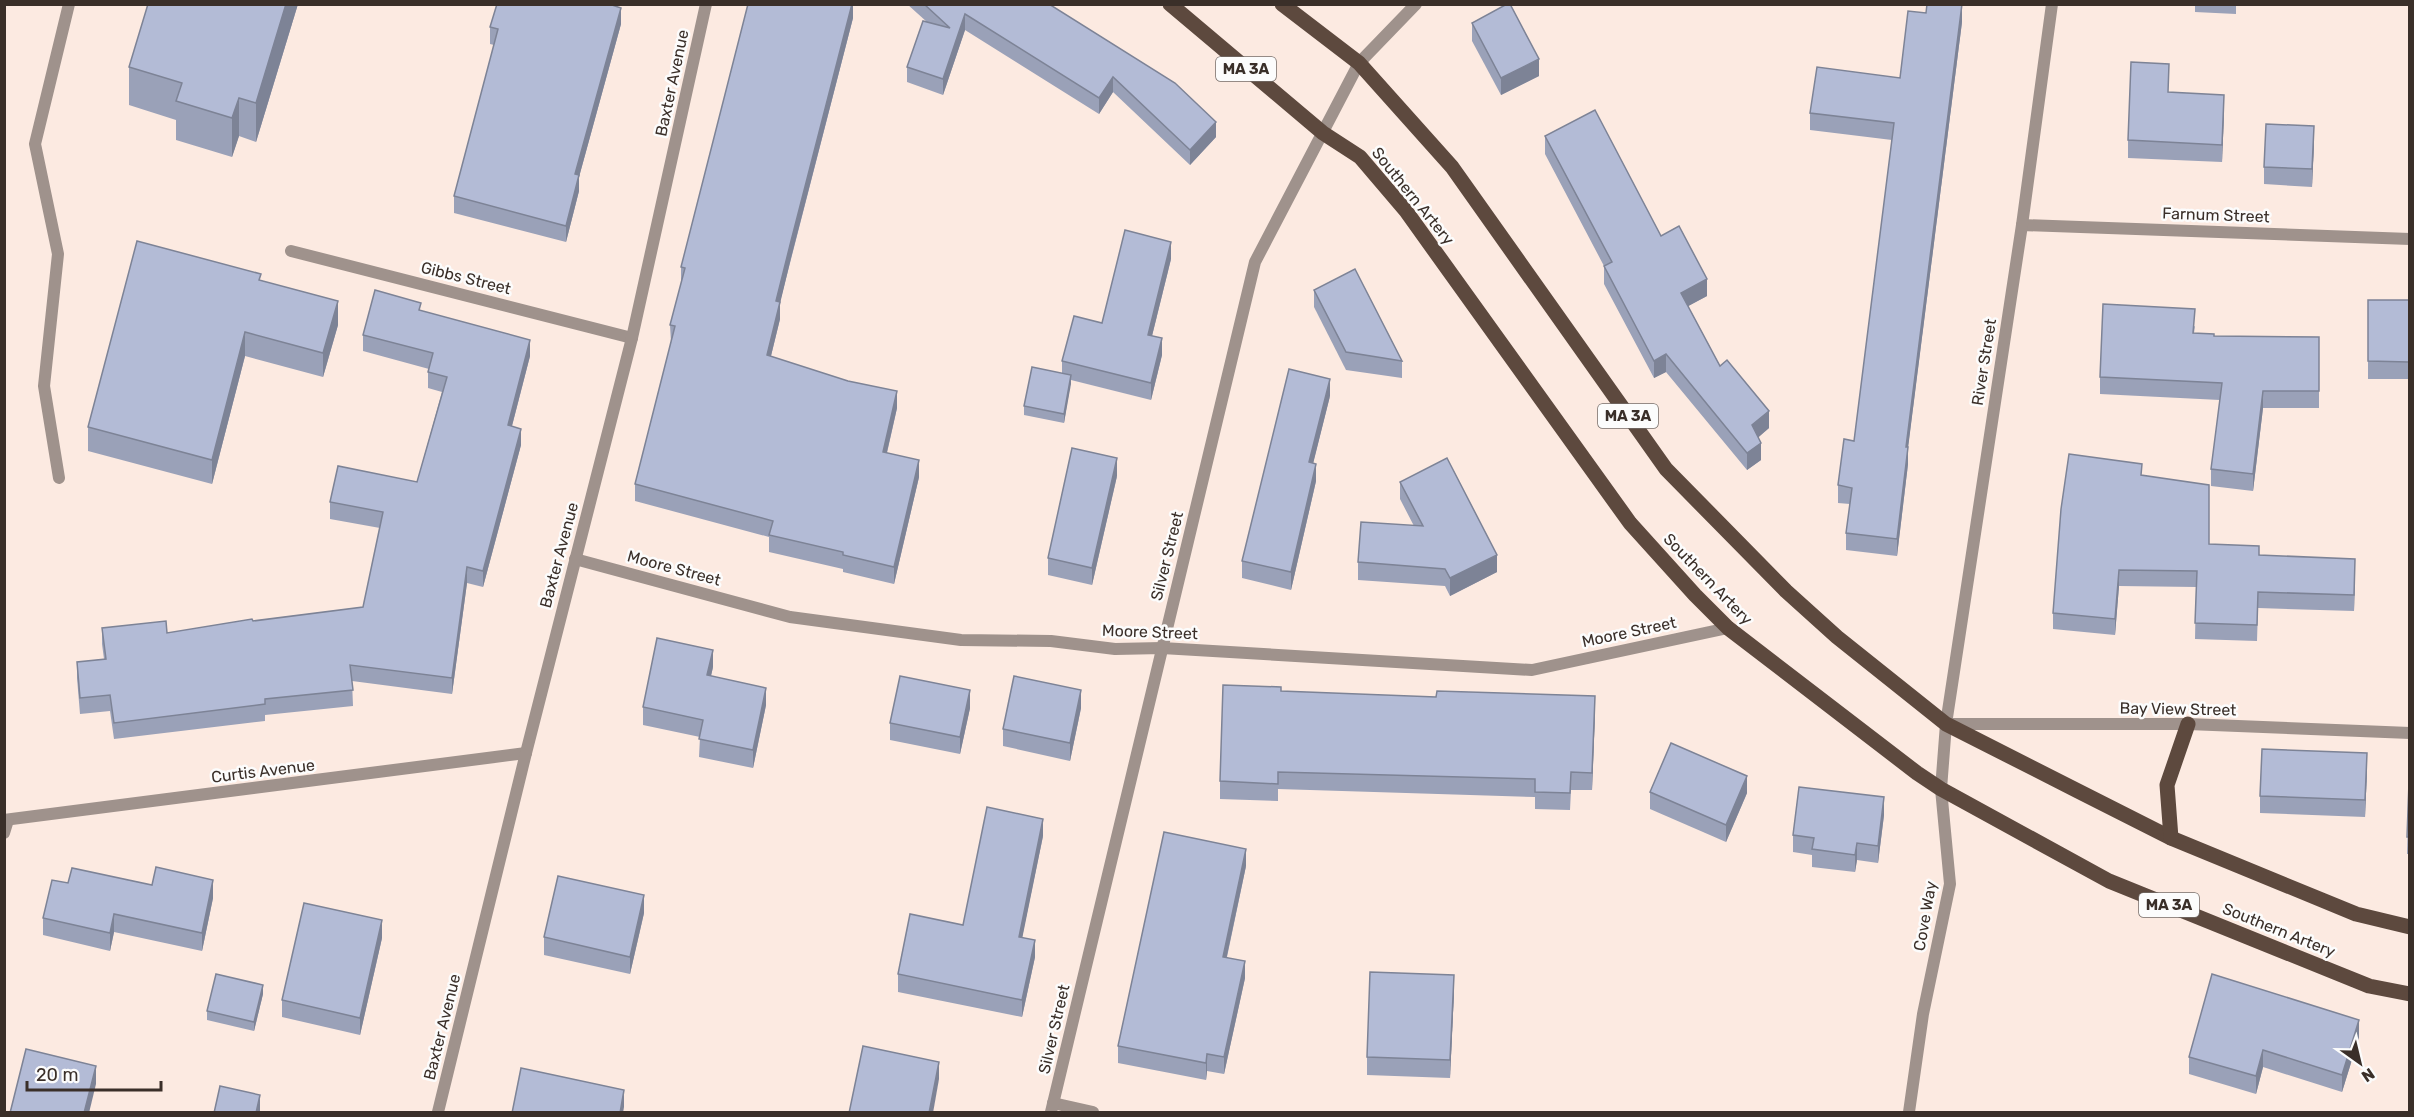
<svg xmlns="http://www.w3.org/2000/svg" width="2414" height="1117" font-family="Rubik,sans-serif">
<rect width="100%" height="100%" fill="#fceae1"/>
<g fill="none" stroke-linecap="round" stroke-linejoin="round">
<path stroke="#9f928c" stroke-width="12" d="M59 478 44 386 58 254 35 144 69 4"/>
<g stroke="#9f928c" stroke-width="12">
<path d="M2022 225 2410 239"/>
<path d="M291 251 632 338"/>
<path d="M575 559 790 617 961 640 1051 641 1115 649 1162 648 1532 670 1728 628"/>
<path d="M1946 724H2188L2410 733"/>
<path d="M4 820 526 753"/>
<path d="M4 833 8 820"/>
<path d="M1053 1103 1093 1112"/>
<path d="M438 1112 526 753 632 338 706 4"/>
<path d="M1051 1112 1255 262 1359 63 1416 4"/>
<path d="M1909 1112 1923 1014 1950 884 1941 789 1946 724 2022 225 2052 4"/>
</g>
<g stroke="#5d493e" stroke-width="15">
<path d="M1170 4 1323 133 1360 157 1406 211 1630 523 1695 595 1728 628 1917 773 1941 789 2109 881 2369 986 2410 994"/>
<path d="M1282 4 1359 63 1452 167 1666 469 1786 591 1837 637 1946 724 2078 791 2171 838 2356 914 2410 927"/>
<path d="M2171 838 2167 785 2188 724"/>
</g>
</g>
<g fill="#9aa1b8">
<path d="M298 4 256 142 239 136 232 157 176 140V120L129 105V67Z"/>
<path d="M853 4V18L780 302V319L771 356 897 408 887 453 919 477 894 584 843 572V569L769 552V537L635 501V484L671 342 670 325 681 284V267Z"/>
<path d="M907 4H1049L1216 137 1190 165 1113 92 1099 114 965 30 943 95 907 82V67L927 22Z"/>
<path d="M2195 4H2236V14L2195 12Z"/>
<path d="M1962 22 1908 447V464L1897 556 1846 550V533L1850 504 1838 503V485L1854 441 1892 140 1810 130V113L1900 78Z"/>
<path d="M1472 23 1539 76 1501 95 1472 41Z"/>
<path d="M621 24 579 177V191L566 242 454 213V196L494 45 490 44V27Z"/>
<path d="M2168 92 2224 112 2222 162 2128 158V140Z"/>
<path d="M1545 136 1661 236 1707 296 1688 306 1720 366 1769 428 1758 437 1761 460 1747 470 1666 372 1654 378 1604 284V266L1545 154Z"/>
<path d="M2314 143 2312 187 2264 184V167Z"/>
<path d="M1171 259 1152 336 1162 355 1151 400 1071 380 1064 423 1024 415V406L1062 373V361Z"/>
<path d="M261 280 338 325 323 377 245 356 212 484 88 451V427Z"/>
<path d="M1314 290 1402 361V378L1346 370 1314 307Z"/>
<rect x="2368" y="300" width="41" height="79"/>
<path d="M421 311 530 356 512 426 521 445 483 587 467 583 452 694 352 681 353 706 265 715V721L114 739 110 711 80 714 77 678V662L104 659 102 644V628L167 633 253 621 363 607 380 528 330 519V502L417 482 442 392 428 388V372L429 369 363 351V335Z"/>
<path d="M2195 326 2194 333 2214 336 2319 337V408H2263L2253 491 2211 486V469L2220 400 2100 394V377Z"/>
<path d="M1330 396 1313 463 1316 481 1291 590 1242 578V561Z"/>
<path d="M2142 475 2209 544 2355 575 2354 611 2258 608 2257 641 2195 639 2196 587 2119 586 2115 635 2053 629V613Z"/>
<path d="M1117 476 1092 585 1048 575V558Z"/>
<path d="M1400 482 1497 572 1450 596 1445 586 1358 580V562L1414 526 1400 499Z"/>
<path d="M713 667 711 676 766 705 753 768 699 757 700 737 643 725V707Z"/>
<path d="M1281 691 1595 713 1592 790H1571L1570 810 1535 809V797L1278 789V801L1220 799V781Z"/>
<path d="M970 708 960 754 890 740V723Z"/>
<path d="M1081 708 1070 761 1003 746V729Z"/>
<path d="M2367 770 2365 817 2260 813V796Z"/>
<path d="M2409 782V854H2407Z"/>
<path d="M1650 792 1747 793 1726 842 1650 809Z"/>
<path d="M1884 815 1878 863 1857 860 1855 872 1812 867V855L1793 852V835Z"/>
<path d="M1043 836 1022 937 1035 957 1022 1017 898 992V974L963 925Z"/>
<path d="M1246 866 1227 957 1245 978 1224 1074 1207 1071 1206 1080 1118 1063V1046Z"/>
<path d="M68 883 152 885 213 898 202 951 114 932 110 951 43 935V918Z"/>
<path d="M644 913 630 974 544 955V937Z"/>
<path d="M382 938 360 1035 282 1017V1000Z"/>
<path d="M1454 992 1450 1078 1367 1075V1057Z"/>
<path d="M263 994 254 1031 207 1020V1011Z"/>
<path d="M2359 1037 2342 1092 2263 1067 2256 1094 2189 1074V1057Z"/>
</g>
<g fill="#7d8396">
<path d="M286 4H298L256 142V103Z"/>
<path d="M852 4H853V18L791 258 778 312 780 302V319L767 372V355L776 301 791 241Z"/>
<path d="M1962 4V22L1906 464V447Z"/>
<path d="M621 8V24L579 177V191L566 242V226L575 174Z"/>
<path d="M965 14V30L943 95V79Z"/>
<path d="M1539 59V76L1501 95V78Z"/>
<path d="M1113 77V92L1099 114V98Z"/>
<path d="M2224 95V112L2222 162V145Z"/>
<path d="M239 98V136L232 157V118Z"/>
<path d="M1216 122V137L1190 165V150Z"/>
<path d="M2314 126V143L2312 187V169Z"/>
<path d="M1171 242V259L1148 352V335Z"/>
<path d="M1707 279V296L1681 310V293Z"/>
<path d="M338 301V325L323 377V353Z"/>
<path d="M245 332V356L212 484V460Z"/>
<path d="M1162 338V355L1151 400V383Z"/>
<path d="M530 340V356L508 441V425Z"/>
<path d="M1666 354V372L1654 378V361Z"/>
<path d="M1071 375V384L1064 423V414Z"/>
<path d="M1330 379V396L1309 480V462Z"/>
<path d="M897 391V408L883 469V452Z"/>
<path d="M2263 391V408L2253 491V474Z"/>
<path d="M1769 411V428L1752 443V425Z"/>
<path d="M521 429V445L483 587V571Z"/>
<path d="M1761 443V460L1747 470V453Z"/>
<path d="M1908 447V464L1897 556V539Z"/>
<path d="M1117 458V476L1092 585V568Z"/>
<path d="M919 460V477L894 584V567Z"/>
<path d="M1316 464V481L1291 590V572Z"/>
<path d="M1497 555V572L1450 596V578Z"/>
<path d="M2355 559V575L2354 611V595Z"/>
<path d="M467 567V583L452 694V678Z"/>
<path d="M2119 570V586L2115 635V619Z"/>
<path d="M713 650V667L707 693V675Z"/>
<path d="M766 688V705L753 768V750Z"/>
<path d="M970 690V708L960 754V737Z"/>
<path d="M1081 690V708L1070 761V743Z"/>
<path d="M1595 696V713L1592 790V773Z"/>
<path d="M2367 753V770L2365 817V800Z"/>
<path d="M1747 776V793L1726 842V825Z"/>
<path d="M1884 797V815L1878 863V846Z"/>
<path d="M1043 819V836L1019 954V937Z"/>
<path d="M1857 843V860L1855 872V855Z"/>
<path d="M1246 849V866L1223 974V957Z"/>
<path d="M213 880V898L202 951V933Z"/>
<path d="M644 895V913L630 974V957Z"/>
<path d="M114 914V932L110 951V933Z"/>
<path d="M382 920V938L360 1035V1018Z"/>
<path d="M1035 940V957L1022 1017V1000Z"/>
<path d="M1245 961V978L1224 1074V1057Z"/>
<path d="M1454 975V992L1450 1078V1060Z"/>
<path d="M263 985V994L254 1031V1022Z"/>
<path d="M2359 1020V1037L2342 1092V1075Z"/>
<path d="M2263 1050V1067L2256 1094V1076Z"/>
<path d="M1207 1054V1071L1206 1080V1063Z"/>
<path d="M939 1062V1079L933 1113H929Z"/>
<path d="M96 1066V1084L89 1113H84Z"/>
<path d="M624 1090V1107L623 1113H620Z"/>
<path d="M260 1095V1112L256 1113Z"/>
</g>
<g fill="#b3bbd6" stroke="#7d8396" stroke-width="1.5">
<path d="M148 4H286L256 103 239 98 232 118 176 101 182 83 129 67Z"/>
<path d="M497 4H609L621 8 575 174 579 175 566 226 454 196 498 29 490 27Z"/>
<path d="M748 4H852L791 241 776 301 780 302 767 355 848 381 897 391 883 452 919 460 894 567 843 555V552L769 535 773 521 635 484 675 326 670 325 685 268 681 267Z"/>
<path d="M924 4H1049L1175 83 1216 122 1190 150 1113 77 1099 98 965 14 943 79 907 67 923 21 950 28Z"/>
<path d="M1507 4H1510L1539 59 1501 78 1472 23Z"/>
<path d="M1927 4H1962L1906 447H1908L1897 539 1846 533 1852 488 1838 485 1844 439 1854 441 1894 123 1810 113 1817 67 1900 78 1908 11 1926 13Z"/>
<path d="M2131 62 2169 64 2168 92 2224 95 2222 145 2128 140Z"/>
<path d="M1595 110 1661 236 1679 226 1707 279 1681 293 1720 366 1727 360 1769 411 1752 425 1761 443 1747 453 1666 354 1654 361 1604 266 1612 262 1545 136Z"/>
<path d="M2266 124 2314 126 2312 169 2264 167Z"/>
<path d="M1125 230 1171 242 1148 335 1162 338 1151 383 1062 361 1074 316 1102 323Z"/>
<path d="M137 241 261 274 259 280 338 301 323 353 245 332 212 460 88 427Z"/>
<path d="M1355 269 1402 361 1346 352 1314 290Z"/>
<path d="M375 290 421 303 419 310 530 340 508 425 521 429 483 571 467 567 452 678 350 665 353 690 265 699V704L114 723 110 695 80 698 77 662 106 659 102 628 166 621 167 633 252 619 253 621 363 607 383 512 330 502 338 466 417 482 447 377 428 372 433 353 363 335Z"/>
<path d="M2368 300H2409V362L2368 361Z"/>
<path d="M2103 304 2195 309 2193 333 2214 334V336L2319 337V391H2263L2253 474 2211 469 2222 383 2100 377Z"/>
<path d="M1032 367 1071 375 1064 414 1024 406Z"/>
<path d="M1289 369 1330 379 1309 462 1316 464 1291 572 1242 561Z"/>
<path d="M1072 448 1117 458 1092 568 1048 558Z"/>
<path d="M2069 454 2142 464 2141 475 2209 485V544L2259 546V555L2355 559 2354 595 2258 592 2257 625 2195 623 2197 571 2119 570 2115 619 2053 613 2061 509Z"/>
<path d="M1447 458 1497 555 1450 578 1445 569 1358 562 1361 522 1423 526 1400 482Z"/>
<path d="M657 638 713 650 707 675 766 688 753 750 699 739 703 720 643 707Z"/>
<path d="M900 676 970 690 960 737 890 723Z"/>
<path d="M1014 676 1081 690 1070 743 1003 729Z"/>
<path d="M1223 685 1281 687V691L1436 697 1437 691 1595 696 1592 773 1571 772 1570 793 1535 792V779L1278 772V784L1220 781Z"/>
<path d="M1671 743 1747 776 1726 825 1650 792Z"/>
<path d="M2262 749 2367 753 2365 800 2260 796Z"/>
<path d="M2409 782V837H2407Z"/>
<path d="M1799 787 1884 797 1878 846 1857 843 1855 855 1812 849 1814 838 1793 835Z"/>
<path d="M987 807 1043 819 1019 937 1035 940 1022 1000 898 974 910 914 963 925Z"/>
<path d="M1164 832 1246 849 1223 957 1245 961 1224 1057 1207 1054 1206 1063 1118 1046Z"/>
<path d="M156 867 213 880 202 933 114 914 110 933 43 918 52 880 68 883 72 868 152 885Z"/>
<path d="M558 876 644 895 630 957 544 937Z"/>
<path d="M304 903 382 920 360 1018 282 1000Z"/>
<path d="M1370 972 1454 975 1450 1060 1367 1057Z"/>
<path d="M216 974 263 985 254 1022 207 1011Z"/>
<path d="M2212 974 2359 1020 2342 1075 2263 1050 2256 1076 2189 1057Z"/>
<path d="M863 1046 939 1062 929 1113H849Z"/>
<path d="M26 1049 96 1066 84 1113H10Z"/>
<path d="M521 1068 624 1090 620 1113H512Z"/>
<path d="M220 1086 260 1095 256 1113H214Z"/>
</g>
<g text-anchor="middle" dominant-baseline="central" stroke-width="5" stroke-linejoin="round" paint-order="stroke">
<g fill="#fcfcfc" stroke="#746c68" stroke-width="1.5">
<rect x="1216" y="57" width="60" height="24" rx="4.5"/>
<rect x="1598" y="404" width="60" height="24" rx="4.5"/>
<rect x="2139" y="893" width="60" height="24" rx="4.5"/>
</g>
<g font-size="15" font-weight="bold" fill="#3a2f29">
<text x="1246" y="69">MA 3A</text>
<text x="1628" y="416">MA 3A</text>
<text x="2169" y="905">MA 3A</text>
</g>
<g font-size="16" fill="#3a2f29" stroke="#fcfcfc">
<text transform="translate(672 83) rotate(-78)">Baxter Avenue</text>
<text transform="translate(1413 196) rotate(51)">Southern Artery</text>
<text transform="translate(2216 215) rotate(2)">Farnum Street</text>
<text transform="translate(466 278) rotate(14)">Gibbs Street</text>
<text transform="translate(1984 362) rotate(-81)">River Street</text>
<text transform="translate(559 555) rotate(-75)">Baxter Avenue</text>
<text transform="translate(1167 556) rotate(-76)">Silver Street</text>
<text transform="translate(674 568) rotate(15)">Moore Street</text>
<text transform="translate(1708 579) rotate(46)">Southern Artery</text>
<text transform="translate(1150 632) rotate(2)">Moore Street</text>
<text transform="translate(1629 632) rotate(-12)">Moore Street</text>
<text transform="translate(2178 709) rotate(1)">Bay View Street</text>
<text transform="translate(263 771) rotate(-7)">Curtis Avenue</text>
<text transform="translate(1925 916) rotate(-80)">Cove Way</text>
<text transform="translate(2279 930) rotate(22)">Southern Artery</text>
<text transform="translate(442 1027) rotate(-76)">Baxter Avenue</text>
<text transform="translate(1054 1029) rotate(-77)">Silver Street</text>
</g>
</g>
<rect width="2414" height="1117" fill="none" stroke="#3a2f29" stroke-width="12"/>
<g transform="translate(2360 1063) rotate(146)" stroke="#fcfcfc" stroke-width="4.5" paint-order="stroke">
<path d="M0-4.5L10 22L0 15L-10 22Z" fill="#3a2f29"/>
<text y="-9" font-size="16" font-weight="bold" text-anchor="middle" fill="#3a2f29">N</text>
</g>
<path d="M27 1081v9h134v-9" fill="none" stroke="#3a2f29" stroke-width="3"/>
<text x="36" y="1081" font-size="18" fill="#3a2f29" stroke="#fcfcfc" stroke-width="4.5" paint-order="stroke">20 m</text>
</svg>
